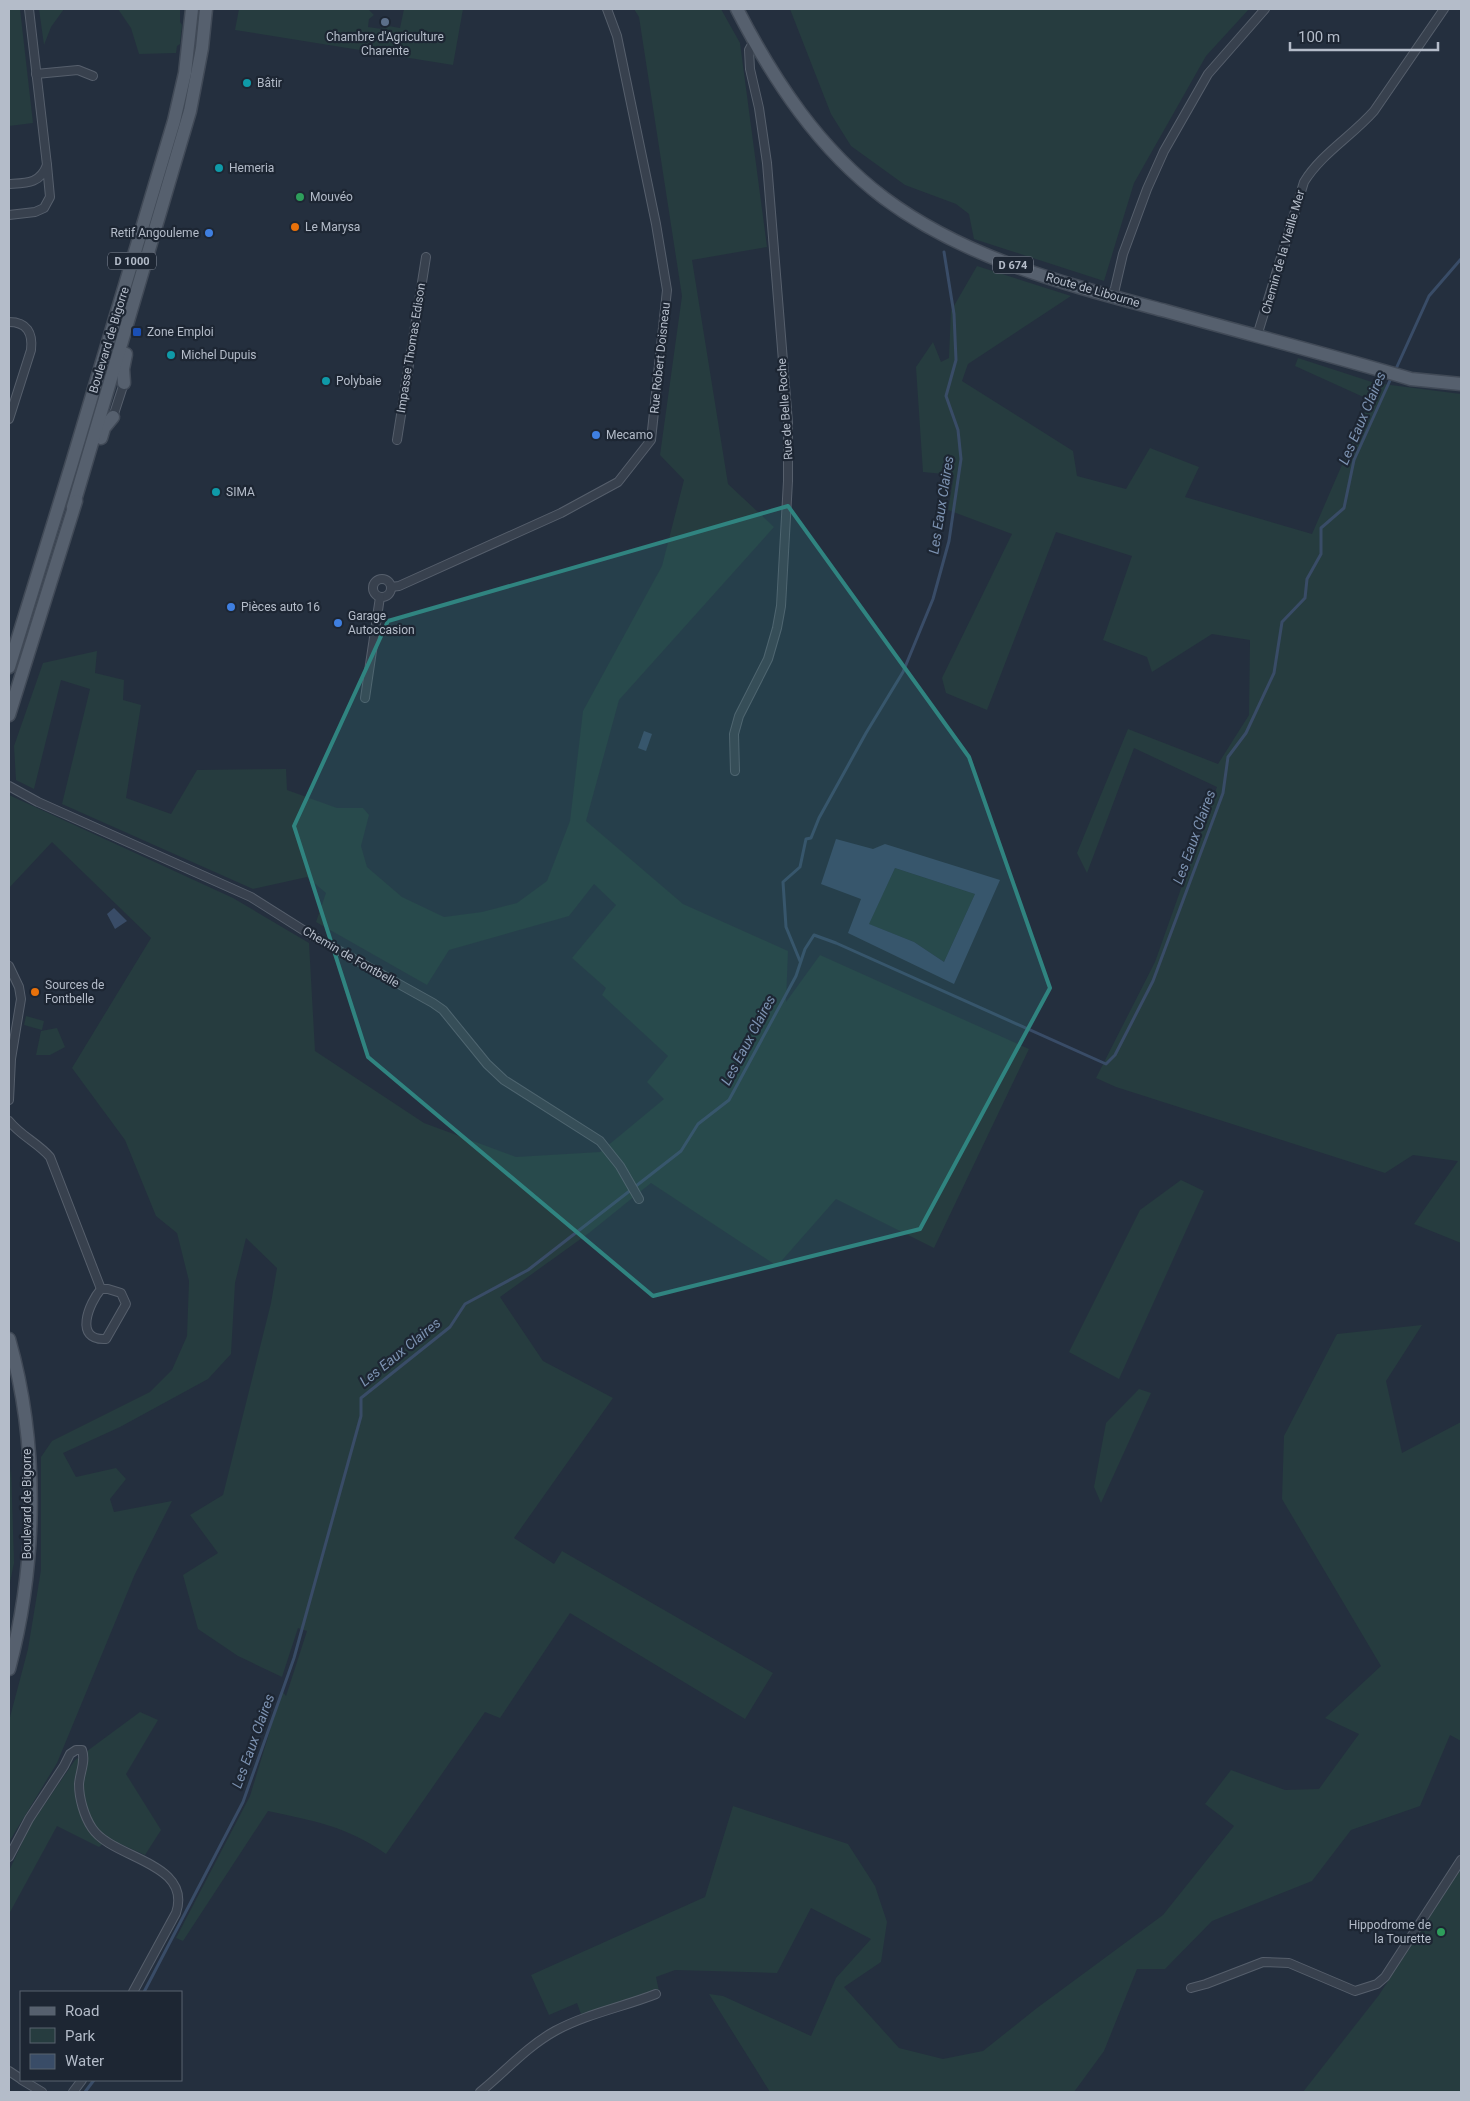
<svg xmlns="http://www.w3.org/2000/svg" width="1470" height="2101" font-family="Roboto,sans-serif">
<rect width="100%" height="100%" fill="#242f3e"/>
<g fill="#263c3f">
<path d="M9 9H20L33 123 9 126Z"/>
<path d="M39 9H64L51 27 44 45Z"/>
<path d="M118 9H180V22L182 25 180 44 177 46 176 53 139 54 131 28Z"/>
<path d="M239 9H368L374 15 369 19 368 27 382 29 383 25 400 28 404 9H463L453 65 235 30Z"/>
<path d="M634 9H721L740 43 767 247 692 260 728 484 774 527 619 700 586 821 683 904 788 951 786 1002 820 955 1029 1049 934 1248 836 1199 777 1266 651 1183 589 1233 500 1297 543 1361 613 1398 514 1538 554 1564 562 1551 773 1673 745 1719 570 1613 500 1718 485 1712 386 1854C347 1826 313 1821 268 1811L183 1941 176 1938 250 1796 282 1691 286 1696 307 1631 298 1628 282 1677 238 1656 198 1629 183 1575 218 1553 190 1515 223 1495 271 1303 277 1268 246 1238 235 1283 231 1354 208 1379 120 1427 63 1453 76 1477 116 1468 126 1479 110 1499 114 1512 172 1501 135 1574 57 1763 9 1842V1721L28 1649 41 1570V1457L52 1441 150 1392 172 1370 187 1336 189 1281 177 1233 156 1216 125 1140 72 1068 151 938 52 842 9 888V795L233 898 309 943 315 1051 424 1123 516 1157 600 1152 664 1099 647 1082 668 1056 602 995 606 988 572 958 616 905 594 884 569 916 449 950 427 985 316 922 326 893 307 877 253 889 62 804 90 689 61 680 34 789 16 780 14 746 43 663 97 651 95 673 124 680 123 700 141 705 126 798 171 814 197 770 286 769 287 790 337 808H363L369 815 361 846 367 867 402 897 444 917 482 912 517 903 547 881 570 821 583 711 662 566 684 480 660 455 682 296 639 17Z"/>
<path d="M790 9H1249L1206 56 1134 183 1104 281 974 239 969 214 956 204 905 185 851 146 831 114Z"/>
<path d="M977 266 1071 296 968 364 962 381 1073 451 1077 476 1126 489 1150 448 1199 467 1185 497 1312 534 1370 400 1295 366 1298 358 1375 383 1461 394V1243L1414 1224 1458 1161 1413 1155 1385 1173 1116 1087 1096 1078 1155 962 1217 787 1134 748 1087 873 1077 853 1128 729 1218 764 1249 715 1250 640 1212 634 1152 672 1147 657 1103 640 1132 556 1056 532 987 710 946 693 942 678 1012 534 948 510 954 475 923 472 916 367 933 342 941 362 949 358 951 311Z"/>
<path d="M895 868 975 894 944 962 914 942 868 924Z"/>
<path d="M26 1016 44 1021 42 1030 24 1025Z"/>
<path d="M57 1028 65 1047 50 1055H36L41 1031Z"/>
<path d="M1181 1180 1204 1191 1119 1379 1069 1352 1140 1210Z"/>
<path d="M1422 1325 1386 1381 1402 1453 1461 1422V1741L1450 1735 1420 1806 1351 1830 1312 1881 1212 1921 1165 1969H1137L1104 2051 1074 2092H770L709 1994 723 1996 811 2036 836 1978 871 1939 811 1908 777 1973 675 1970 656 1977 659 1991 582 2017 577 2003 549 2015 531 1975 705 1897 733 1806 848 1844 875 1886 887 1922 881 1962 844 1987 899 2048 943 2059 983 2051 1037 2008 1163 1915 1234 1826 1205 1804 1231 1770 1285 1790 1319 1789 1359 1734 1325 1718 1381 1666 1282 1499 1284 1436 1337 1334Z"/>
<path d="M1139 1389 1151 1393 1101 1503 1094 1487 1106 1423Z"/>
<path d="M11 1467 14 1563 9 1587V1489Z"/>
<path d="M140 1712 158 1720 126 1774 161 1830 145 1855 109 1839 99 1847 57 1826 9 1914V1871L30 1826 75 1760Z"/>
<path d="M1461 1869V2092H1303L1379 1995Z"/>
</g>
<g fill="#394c67" fill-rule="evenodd">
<path d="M644 731 652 734 646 751 638 748Z"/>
<path d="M836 839 873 849 885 844 1000 880 954 984 848 933 861 899 821 884ZM895 868 975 894 944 962 914 942 869 924Z"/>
<path d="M114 908 127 921 115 929 107 914Z"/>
</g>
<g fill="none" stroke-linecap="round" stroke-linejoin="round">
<g stroke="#394c67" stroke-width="3">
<path d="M1395 371 1429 296 1461 259"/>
<path d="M800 961 786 927 783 882 800 867 806 839 811 838 819 818 866 733 903 672 933 599 949 541 961 459 958 430 946 396 956 360 954 314 944 252"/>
<path d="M144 1992 243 1802 294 1658 361 1416V1398L450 1327 465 1304 528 1270 681 1151 698 1124 729 1100 796 976 805 949 814 935 836 943 1106 1064 1115 1055 1153 981 1223 793 1228 757 1246 733 1274 673 1282 622 1305 598 1307 579 1321 554V528L1344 508 1354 460 1392 376"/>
<path d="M85 2092 94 2080"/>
</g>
<g stroke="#565f6c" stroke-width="10">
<g id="minor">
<path d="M29 9 47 165"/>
<path d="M36 74 78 70 93 76"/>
<path d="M9 184C26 183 40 184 47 165L50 197 44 208 35 212 9 215"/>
<path d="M1113 297 1123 254 1147 189 1164 151 1208 74 1265 9"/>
<path d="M9 322C27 322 33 333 31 350L9 419"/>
<path d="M1257 336 1304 182C1321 154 1352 136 1374 111L1444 9"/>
<path d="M113 417 124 383"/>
<path d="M397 440 426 257"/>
<circle cx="382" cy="588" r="9"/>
<path d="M391 587 399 586 561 513 618 482 651 440 667 290 656 224 617 36 607 9"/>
<path d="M365 698 380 597"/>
<path d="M735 771 734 734 739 716 768 659 777 628 781 606 788 481V423L767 163 759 108 750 69 749 50 754 41"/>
<path d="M9 786 38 802 251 897 311 935 433 1003 443 1010 487 1064 504 1080 600 1141 620 1166 639 1199"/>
<path d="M9 966 19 987 21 999 11 1059 9 1100"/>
<path d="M9 1121C21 1136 38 1143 50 1157L101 1289"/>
<path d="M101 1289H108L121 1293 126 1304 106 1339C73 1341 89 1303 101 1289Z"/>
<path d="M9 1857 29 1819 64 1766 70 1754 76 1750H82C86 1761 80 1772 79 1784 79 1798 84 1816 92 1828 112 1859 193 1862 176 1913L133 1992"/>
<path d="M1191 1988 1206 1984 1263 1962 1289 1963 1355 1991 1377 1984 1385 1977 1461 1860"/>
<path d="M9 2071 21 2079"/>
<path d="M22 2080 42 2092"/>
<path d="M73 2092 82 2080"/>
<path d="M480 2092C505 2072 526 2047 555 2031 586 2014 623 2007 656 1994"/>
</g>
</g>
<g stroke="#414a57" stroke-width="15">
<g id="primary">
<path d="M737 9C774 81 819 149 884 198 967 260 1069 285 1166 311 1248 334 1330 355 1411 379L1461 384"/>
<path d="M124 383 123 369 126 354"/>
<path d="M101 438 104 428 113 417"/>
<path d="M73 507 190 111 202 48 206 9"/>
<path d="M9 667 71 466 174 121 185 73 192 9"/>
<path d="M9 715 76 501"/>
<path d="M9 1339C39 1445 37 1563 9 1669"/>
</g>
</g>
<use href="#minor" stroke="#38414e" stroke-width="8"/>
<use href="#primary" stroke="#56606e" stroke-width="12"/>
</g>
<path fill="#308480" fill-opacity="0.2" stroke="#308480" stroke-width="4" stroke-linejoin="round" d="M788 506 969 757 1050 988 920 1229 653 1296 368 1057 294 826 388 621Z"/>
<circle fill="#5c6f8a" stroke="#1d2633" stroke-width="2" cx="385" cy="22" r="5"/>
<g fill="#0f9aa8" stroke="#1d2633" stroke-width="2">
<circle cx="247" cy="83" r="5"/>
<circle cx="219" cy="168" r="5"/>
<circle cx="171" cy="355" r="5"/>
<circle cx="326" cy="381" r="5"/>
<circle cx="216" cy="492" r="5"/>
</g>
<g fill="#2e9e5b" stroke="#1d2633" stroke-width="2">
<circle cx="300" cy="197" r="5"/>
<circle cx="1441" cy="1932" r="5"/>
</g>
<g fill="#e8710a" stroke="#1d2633" stroke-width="2">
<circle cx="295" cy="227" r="5"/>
<circle cx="35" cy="992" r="5"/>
</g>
<g fill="#3f7fe0" stroke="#1d2633" stroke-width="2">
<circle cx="209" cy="233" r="5"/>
<circle cx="596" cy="435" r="5"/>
<circle cx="231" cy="607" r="5"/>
<circle cx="338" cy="623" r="5"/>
</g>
<rect fill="#1a4fb4" stroke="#1d2633" stroke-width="2" x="132" y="327" width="10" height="10" rx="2.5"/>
<g text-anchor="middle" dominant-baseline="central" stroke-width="4.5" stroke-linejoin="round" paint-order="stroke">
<g fill="#1d2633" stroke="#878f9c" stroke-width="1">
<rect x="108" y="252.5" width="48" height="17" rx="4"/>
<rect x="993" y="256.5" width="40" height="17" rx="4"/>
</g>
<g font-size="11" font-weight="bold" fill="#b4bcc9">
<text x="132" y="261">D 1000</text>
<text x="1013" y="265">D 674</text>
</g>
<g font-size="12" fill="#b4bcc9" stroke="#1d2633" text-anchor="start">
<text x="385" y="37" text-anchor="middle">Chambre d'Agriculture<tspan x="385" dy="14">Charente</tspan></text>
<text x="257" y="83">Bâtir</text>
<text x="229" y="168">Hemeria</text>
<text x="310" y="197">Mouvéo</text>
<text x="305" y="227">Le Marysa</text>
<text x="199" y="233" text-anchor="end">Retif Angouleme</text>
<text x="147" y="332">Zone Emploi</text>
<text x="181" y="355">Michel Dupuis</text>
<text x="336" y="381">Polybaie</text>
<text x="606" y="435">Mecamo</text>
<text x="226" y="492">SIMA</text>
<text x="241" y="607">Pièces auto 16</text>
<text x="348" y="616">Garage<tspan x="348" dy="14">Autoccasion</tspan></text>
<text x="45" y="985">Sources de<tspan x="45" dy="14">Fontbelle</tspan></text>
<text x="1431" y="1925" text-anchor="end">Hippodrome de<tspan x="1431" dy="14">la Tourette</tspan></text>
</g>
<g font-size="12" fill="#b4bcc9" stroke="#1d2633">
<text transform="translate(1283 252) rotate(-74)">Chemin de la Vieille Mer</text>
<text transform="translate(1093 290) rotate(16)">Route de Libourne</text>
<text transform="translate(109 340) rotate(-73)">Boulevard de Bigorre</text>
<text transform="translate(411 348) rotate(-81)">Impasse Thomas Edison</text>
<text transform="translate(660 358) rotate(-84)">Rue Robert Doisneau</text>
<text transform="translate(785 409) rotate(-94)">Rue de Belle Roche</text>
<text transform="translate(351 957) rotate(30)">Chemin de Fontbelle</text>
<text transform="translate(27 1504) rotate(-90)">Boulevard de Bigorre</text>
</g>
<g font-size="14" font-style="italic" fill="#7c92b1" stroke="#1d2633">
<text transform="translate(1362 418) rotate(-67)">Les Eaux Claires</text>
<text transform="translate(941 505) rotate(-81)">Les Eaux Claires</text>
<text transform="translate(1194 837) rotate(-70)">Les Eaux Claires</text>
<text transform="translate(748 1040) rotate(-62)">Les Eaux Claires</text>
<text transform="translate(400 1352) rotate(-39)">Les Eaux Claires</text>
<text transform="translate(253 1741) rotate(-70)">Les Eaux Claires</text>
</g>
</g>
<rect width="1470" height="2101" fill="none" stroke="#b4bcc9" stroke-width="20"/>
<rect x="20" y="1991" width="162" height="90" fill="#1d2633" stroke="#59626f"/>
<rect x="30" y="2007" width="25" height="8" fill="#56606e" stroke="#59626f"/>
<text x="65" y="2016" font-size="15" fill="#b4bcc9">Road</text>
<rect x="30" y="2028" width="25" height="15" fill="#263c3f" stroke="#59626f"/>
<text x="65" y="2041" font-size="15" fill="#b4bcc9">Park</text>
<rect x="30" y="2054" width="25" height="15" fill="#394c67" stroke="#59626f"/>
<text x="65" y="2066" font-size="15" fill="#b4bcc9">Water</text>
<path d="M1290 42v8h148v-8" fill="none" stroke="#b4bcc9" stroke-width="2.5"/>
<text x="1298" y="42" font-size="15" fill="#b4bcc9" stroke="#1d2633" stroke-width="4" paint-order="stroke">100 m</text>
</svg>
